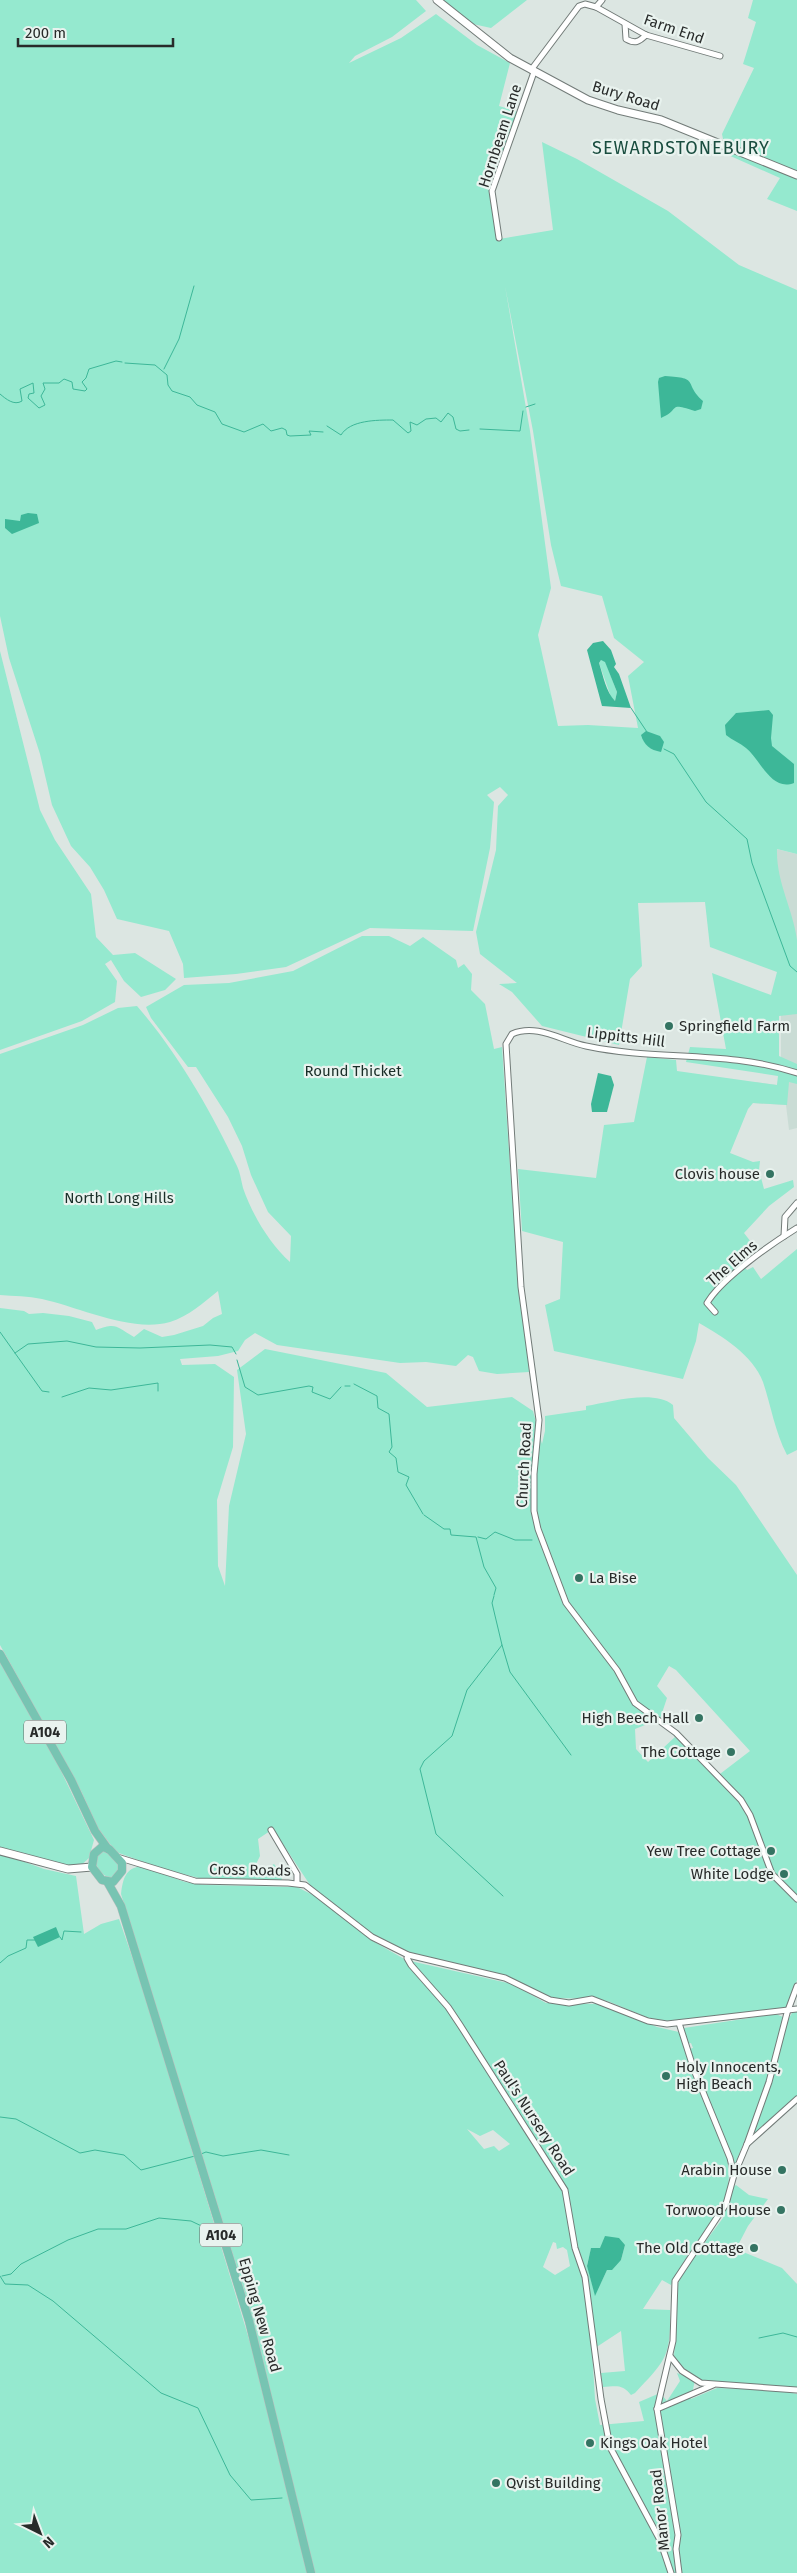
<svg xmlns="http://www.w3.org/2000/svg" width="797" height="2573" font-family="'Fira Sans',sans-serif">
<rect width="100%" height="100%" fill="#dce6e2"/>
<g fill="#cadcd5">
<path d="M768 847 797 854V1067L781 1061V991Z"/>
<path d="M780 1071 797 1076V1128L789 1130 786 1105 753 1103 755 1082 777 1085Z"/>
</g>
<g fill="#95e9cf" fill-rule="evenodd">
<path d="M0 0H416L426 11 392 37 355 56 349 63 401 38 436 14 477 45 510 63 499 106 519 112 494 190 499 239 553 230 542 142 577 159 668 211 739 265 797 290V854L777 849C776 882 793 909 797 940 797 964 797 990 797 1014L779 1016V1056L797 1064V1084L789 1082 787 1105 753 1103 748 1109 730 1153 753 1162 760 1161 759 1170 764 1189 793 1180 794 1187 769 1206 744 1233 751 1242 736 1256 747 1270 753 1267 761 1279 797 1249V1450L787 1455C775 1432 771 1406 763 1382 753 1355 722 1336 699 1323L696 1341 683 1379 554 1351 545 1305 560 1299 563 1242 522 1231 518 1169 596 1178 604 1125 634 1122 647 1057 676 1060 677 1071 777 1085 778 1076 686 1062 690 1047 726 1049 712 973 771 995 777 972 710 947 705 902 638 903 642 966 630 979 619 1045 542 1026 512 992 499 984 517 983 480 954 476 932 496 850 498 806 508 795 500 787 487 795 494 802 490 848 473 931 370 928 286 967 236 974 184 978 183 964 169 931 117 919 104 890 90 867 71 846 52 805 40 754 9 658 0 616ZM505 286 533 431 551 545 561 586 602 596 614 638 644 662 628 676 638 728 588 725 558 726 538 635 551 588 530 431Z"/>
<path d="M443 0H527L491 28 473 24Z"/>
<path d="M753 0H797V211L767 199 780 178 726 154 722 134 754 68 743 64 756 22 748 18Z"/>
<path d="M0 651 40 810 55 840 91 894 96 937 113 955 135 953 176 979 165 990 141 997 124 981 111 960 105 964 117 981 115 1002 82 1021 0 1050Z"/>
<path d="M601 660 605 661 617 692 615 701 611 697 599 663Z"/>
<path d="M362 936H389L410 946 423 937 456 960 458 968 464 964 472 974 471 990 485 1004 494 1049 502 1047 511 1181 529 1372 497 1374 479 1371 473 1357 468 1355 456 1366 426 1362 400 1363 277 1345 255 1333 245 1340 238 1351 218 1356 180 1359 182 1365 215 1364 234 1377 233 1447 217 1500 218 1566 225 1586 229 1506 246 1434 237 1370 265 1349 386 1373 427 1407 512 1397 533 1411 542 1444 545 1431V1416L586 1410V1406C610 1402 654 1389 673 1405L674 1418 708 1458 736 1485 797 1575V1980L790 2003 786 2008 672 2021 653 2020 610 2002 599 1999 552 1998 515 1981 419 1958 388 1944 370 1932 310 1885 273 1829 258 1839 260 1856 254 1868 255 1871 264 1870 274 1864 280 1872 282 1880H207L163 1869 116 1852 98 1828 81 1791 0 1645V1308L24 1311 29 1314 43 1313 69 1316 92 1322 96 1330C117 1322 116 1327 134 1337L144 1329 162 1337 174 1335 203 1326 213 1318 222 1314 218 1291C203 1303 189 1316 170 1322 131 1333 79 1307 42 1299 28 1296 14 1296 0 1295V1054L83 1025 118 1008 137 1006C177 1052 211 1111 237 1166 240 1172 241 1180 243 1188 252 1214 269 1243 290 1262L291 1236 268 1212 251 1175 242 1146 228 1117 196 1067H188L151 1018 146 1007 184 985 229 983 293 971ZM669 1666 676 1670 750 1751 716 1777 675 1737 648 1762 636 1749 635 1729 660 1719 667 1698 657 1686Z"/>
<path d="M0 1659 52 1752 94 1840 89 1858 78 1868 0 1848Z"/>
<path d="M106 1851 118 1860 120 1869 112 1878C99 1876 92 1863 99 1852Z"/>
<path d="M0 1853 44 1869 76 1876 84 1934 101 1924 119 1919 143 1988 258 2369 307 2573H0Z"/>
<path d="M142 1866 185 1882 206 1885 297 1887 323 1900 371 1940 406 1960 512 1984 546 2003 600 2004 611 2007 657 2027 679 2032 726 2154C737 2200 713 2224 688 2259 682 2268 675 2276 671 2285L662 2280 643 2309 670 2310C671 2357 666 2360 635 2393L631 2395C623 2384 616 2386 603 2387L601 2373 625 2371 621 2331 592 2350 595 2399 600 2425 644 2421 639 2402 660 2393 667 2401 680 2381 677 2373 695 2380 691 2399 717 2388 779 2390 797 2394V2573H315L247 2300 121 1894C123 1879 125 1868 142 1866ZM467 2129 480 2136 493 2130 510 2144 499 2151 494 2146 484 2149ZM553 2242 556 2243 557 2249 563 2247 567 2250 570 2266 555 2275 543 2267ZM625 2245 621 2260 607 2270 595 2295 587 2265 591 2249Z"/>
<path d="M797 2010V2097L751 2139 789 2018 792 2013Z"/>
<path d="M776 2014 783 2017 784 2020 765 2091 734 2167 689 2049 693 2048 691 2043 687 2044 684 2028Z"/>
<path d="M736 2185 749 2195 768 2199 748 2226 736 2249 782 2268 797 2284V2389L696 2380 687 2374 674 2357 678 2284 681 2274 723 2218 733 2187Z"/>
</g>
<g fill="#3db798" fill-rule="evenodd">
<path d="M665 376C701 378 683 383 703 401L701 409 695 411C666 402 682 409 661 418L658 382 659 378Z"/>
<path d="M28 513 37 514 39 523 12 534 5 528V519L20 521 21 515Z"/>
<path d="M603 641 611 650 616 664 614 667 619 674 631 708 602 706 587 650 593 643ZM601 660 605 662 617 692 615 701C606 692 603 675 599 663Z"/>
<path d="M769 710 773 715 771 738 772 746 794 764V783C771 792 761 760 746 748 740 743 732 740 726 735L725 725 736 713Z"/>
<path d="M646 731 660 736 664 742 661 752C650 750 644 745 641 735Z"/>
<path d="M598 1073 611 1076 614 1085 607 1112H592L591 1104Z"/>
<path d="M56 1927 60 1937 38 1947 33 1937Z"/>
<path d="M605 2236 619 2238 625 2245 621 2260 612 2270H607L595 2296 587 2266 591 2248H600Z"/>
</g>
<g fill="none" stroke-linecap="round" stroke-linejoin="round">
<g stroke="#3db798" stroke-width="1">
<path d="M125 363 155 365 167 375 168 385 172 391 190 397 197 405 215 412 222 424 244 432 263 424 271 431 282 428 286 430 287 435 290 436 311 435 309 431 323 432"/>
<path d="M164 369 179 339 194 286"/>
<path d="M0 394C6 399 14 406 22 401L20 389 33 383 34 393 29 394 28 398 39 408 45 405 41 396 45 389 43 383H59L64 379 72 382 73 389 85 391 87 389 82 382 86 378 89 369 116 361 122 362"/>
<path d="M526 407 535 404"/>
<path d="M327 426 341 435C350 420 377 420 393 420L408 433 411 431 410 422 417 425 426 419 436 418 441 422 448 413 453 417 456 429 460 431 469 430"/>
<path d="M480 429 520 431 523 411"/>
<path d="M631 708 647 732"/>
<path d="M664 749 674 754 706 802 747 839 752 863 790 966 797 972"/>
<path d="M0 1332 42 1391 49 1392"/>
<path d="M15 1353 28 1344 67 1341 96 1347 140 1348 210 1345 232 1347 236 1354"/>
<path d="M237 1360 245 1387 258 1395 309 1386 313 1387 312 1392 330 1399 341 1387"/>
<path d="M354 1384 377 1396 378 1408 389 1414 392 1447 389 1452 396 1458 398 1472 409 1477 406 1485 423 1514"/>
<path d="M345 1386H350"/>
<path d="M62 1397 89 1388 111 1390 158 1383V1391"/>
<path d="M424 1515 444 1529H450L451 1535 476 1537 484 1567 496 1588 494 1595"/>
<path d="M478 1537 486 1539 495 1532 515 1540H532"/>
<path d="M494 1596 492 1603 502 1645 467 1690 452 1736 424 1761 420 1769 436 1834 503 1896"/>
<path d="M502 1645 510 1672 571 1755"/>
<path d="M60 1937 62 1940 64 1931 81 1932"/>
<path d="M0 1963 8 1956 26 1948 27 1940H35"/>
<path d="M0 2117 16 2119 80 2153 95 2150 124 2155 141 2170 195 2156"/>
<path d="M201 2154 206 2152 223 2156 261 2150 289 2155"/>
<path d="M0 2276 5 2284 28 2285 53 2301 161 2393 198 2408 230 2475 251 2500 282 2498"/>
<path d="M2 2276 11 2274 21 2264 68 2240 98 2229H126L159 2218 191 2221 210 2230"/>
<path d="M759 2338 783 2333 797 2337"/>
</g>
<g stroke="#727b78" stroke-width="7">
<g id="street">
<path d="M596 7 646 35 720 56"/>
<path d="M625 24 626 39C635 44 639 42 646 35"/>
<path d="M531 70 579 6 585 4 596 7 602 0"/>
<path d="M499 238 492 191 534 72"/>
<path d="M797 1073C728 1050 656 1061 586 1046 562 1041 537 1023 512 1034L506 1044 521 1287 539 1420 534 1474V1511L538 1529 566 1603 617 1670 635 1703 676 1733 741 1800 750 1815 772 1874 797 1899"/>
<path d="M784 1236 785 1217 797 1203"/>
<path d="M715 1312 707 1303C722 1278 771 1244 797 1228"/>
<path d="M271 1830 297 1874V1883"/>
<path d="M117 1857 195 1881 288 1883 305 1885 372 1937 408 1955 505 1978 550 2000 569 2003 592 1999 648 2021 667 2024 797 2009"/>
<path d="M408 1955 407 1958 411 1965 448 2007 460 2025 565 2190 575 2248 585 2277 601 2399 610 2447 660 2540 671 2573"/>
<path d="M679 2023 694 2070 730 2158 734 2175"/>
<path d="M747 2144 769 2082 787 2013 797 1986"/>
<path d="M670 2356 682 2371 701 2383 797 2390"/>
<path d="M657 2409 713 2385"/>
<path d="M679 2573 676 2549 678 2535 657 2409 673 2341 675 2281 726 2204 734 2175 747 2144 797 2099"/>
</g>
</g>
<g stroke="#727b78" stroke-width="9">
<g id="secondary">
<path d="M437 0 510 58 588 100 618 110 661 120 797 175"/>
<path d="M0 1851 68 1869 92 1867"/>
</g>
</g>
<g stroke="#bebfbf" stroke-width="9">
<g id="primary">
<path d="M0 1654 71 1780 95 1831 108 1849"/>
<path d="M102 1847 109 1849 122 1863V1871L113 1882 102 1880 92 1867 94 1854Z"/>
<path d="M108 1883 121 1906 249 2321 311 2573"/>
</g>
</g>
<use href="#street" stroke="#fff" stroke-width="5"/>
<use href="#secondary" stroke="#fff" stroke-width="7"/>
<use href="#primary" stroke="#77c4b2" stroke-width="8"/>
</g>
<g fill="#347462" stroke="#e9f3ef" stroke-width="2">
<circle cx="669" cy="1026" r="5"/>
<circle cx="770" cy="1174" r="5"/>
<circle cx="579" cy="1578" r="5"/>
<circle cx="699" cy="1718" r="5"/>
<circle cx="731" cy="1752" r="5"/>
<circle cx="771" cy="1851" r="5"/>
<circle cx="784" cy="1874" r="5"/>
<circle cx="666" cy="2076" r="5"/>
<circle cx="782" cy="2170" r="5"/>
<circle cx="781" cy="2210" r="5"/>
<circle cx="754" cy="2248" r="5"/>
<circle cx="590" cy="2443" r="5"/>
<circle cx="496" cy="2483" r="5"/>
</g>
<g text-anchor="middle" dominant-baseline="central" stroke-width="4.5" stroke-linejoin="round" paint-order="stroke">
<g fill="#e9f3ef" stroke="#626765" stroke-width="1">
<rect x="24" y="1720.5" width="42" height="23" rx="4"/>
<rect x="200" y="2223.5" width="42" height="23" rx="4"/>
</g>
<g font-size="14" font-weight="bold" fill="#282b2a">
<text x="45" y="1732">A104</text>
<text x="221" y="2235">A104</text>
</g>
<g font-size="15" fill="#282b2a" stroke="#e9f3ef">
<text transform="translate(674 29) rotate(19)">Farm End</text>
<text transform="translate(626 96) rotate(17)">Bury Road</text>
<text transform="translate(500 136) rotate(-72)">Hornbeam Lane</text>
<text transform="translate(626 1037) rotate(7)">Lippitts Hill</text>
<text transform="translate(732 1263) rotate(-41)">The Elms</text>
<text transform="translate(524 1465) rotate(-87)">Church Road</text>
<text transform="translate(250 1870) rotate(1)">Cross Roads</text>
<text transform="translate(534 2118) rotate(57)">Paul's Nursery Road</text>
<text transform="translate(260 2315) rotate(74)">Epping New Road</text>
<text transform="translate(660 2510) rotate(-96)">Manor Road</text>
</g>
<g font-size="15" fill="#282b2a" stroke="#e9f3ef" text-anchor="end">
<text x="679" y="1026" text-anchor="start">Springfield Farm</text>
<text x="760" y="1174">Clovis house</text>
<text x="589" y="1578" text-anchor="start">La Bise</text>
<text x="689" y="1718">High Beech Hall</text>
<text x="721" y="1752">The Cottage</text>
<text x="761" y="1851">Yew Tree Cottage</text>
<text x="774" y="1874">White Lodge</text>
<text x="676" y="2067" text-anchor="start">Holy Innocents,<tspan x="676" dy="17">High Beach</tspan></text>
<text x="772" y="2170">Arabin House</text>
<text x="771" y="2210">Torwood House</text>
<text x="744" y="2248">The Old Cottage</text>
<text x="600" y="2443" text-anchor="start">Kings Oak Hotel</text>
<text x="506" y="2483" text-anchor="start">Qvist Building</text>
</g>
<g font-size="15" fill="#1a2f29" stroke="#e9f3ef">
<text x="353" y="1071">Round Thicket</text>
<text x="119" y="1198">North Long Hills</text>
</g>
<g font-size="18" letter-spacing="1" fill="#194d3f" stroke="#e9f3ef">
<text x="681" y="148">SEWARDSTONEBURY</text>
</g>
</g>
<g transform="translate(40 2533) rotate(138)" stroke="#e9f3ef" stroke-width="4" paint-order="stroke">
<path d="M0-4L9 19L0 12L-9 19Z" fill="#282b2a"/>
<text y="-8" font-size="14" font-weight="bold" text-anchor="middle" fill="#282b2a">N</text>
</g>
<path d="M18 38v8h155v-8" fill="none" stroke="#282b2a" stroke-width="2.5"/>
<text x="25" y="38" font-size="15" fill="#282b2a" stroke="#e9f3ef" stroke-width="4" paint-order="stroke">200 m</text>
</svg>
